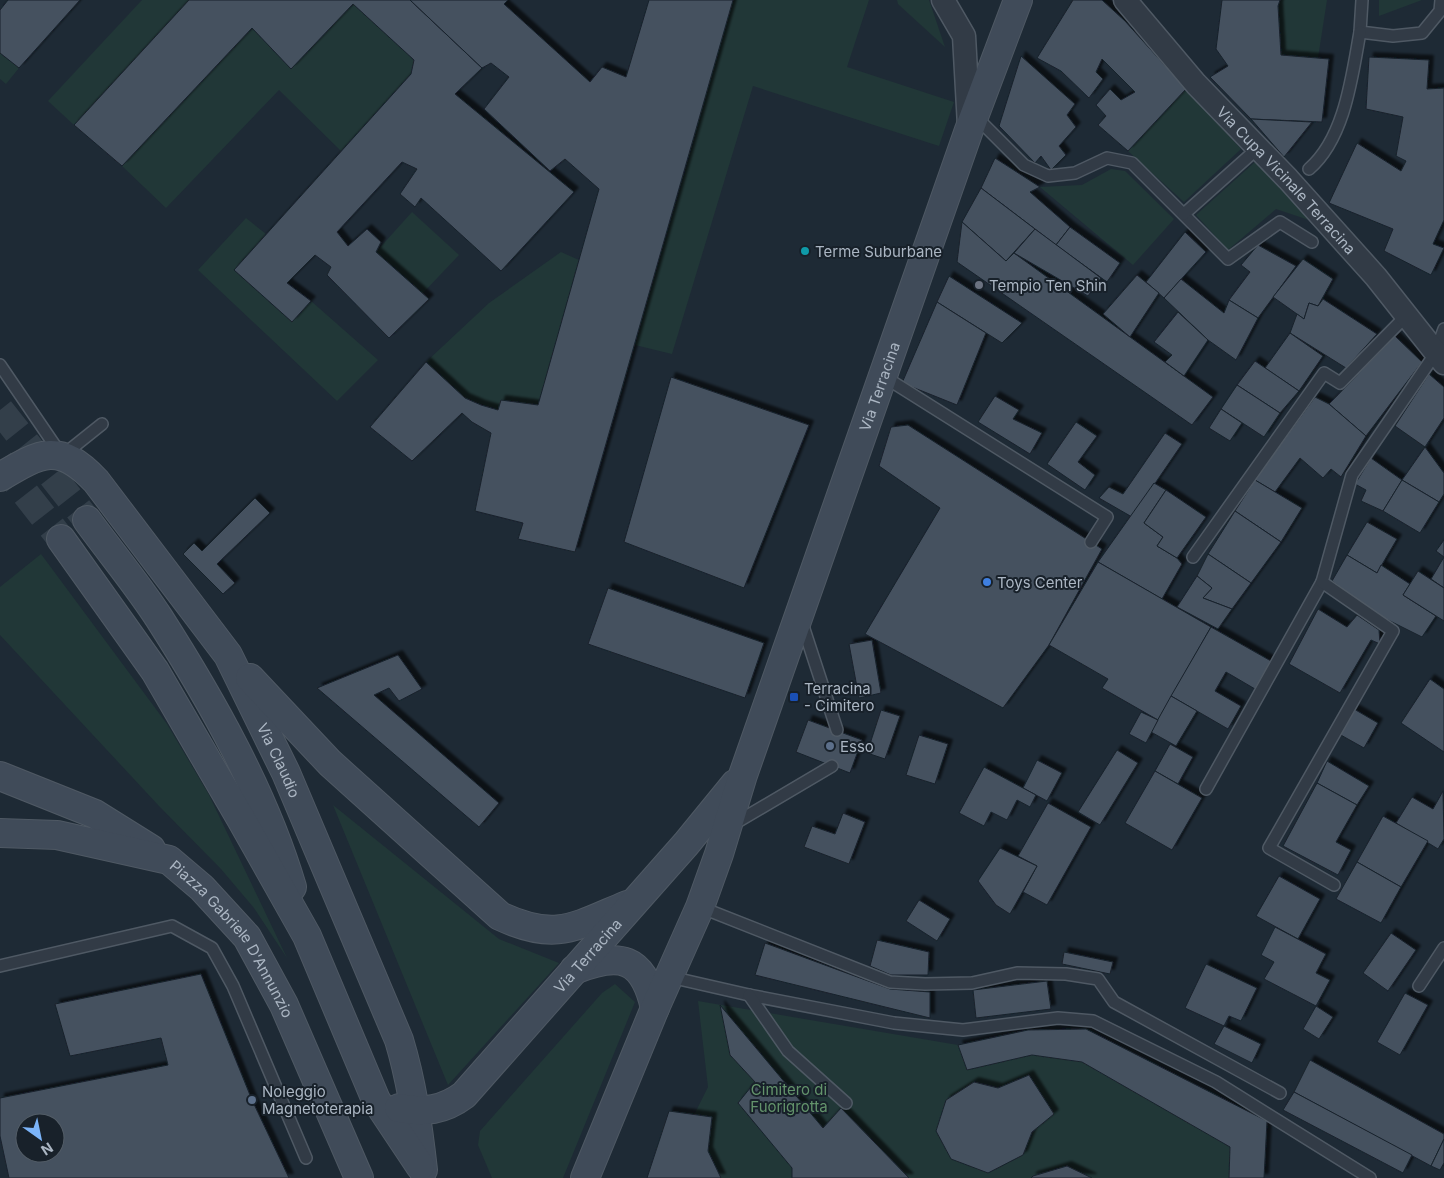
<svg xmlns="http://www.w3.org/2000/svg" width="1444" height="1178" font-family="Inter,sans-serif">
<defs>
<filter id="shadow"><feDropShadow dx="4.5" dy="-4.5" stdDeviation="1" flood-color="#0009"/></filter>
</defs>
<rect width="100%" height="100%" fill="#1e2a35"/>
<g fill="#213737">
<path d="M142 0H189L74 125 48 101Z"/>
<path d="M733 0H869L847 67 954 102 939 146 753 86 672 354 635 345Z"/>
<path d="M897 0H929L945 47 898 4Z"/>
<path d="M1280 0H1327L1318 58 1281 55 1278 7Z"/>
<path d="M1379 0H1422L1379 16Z"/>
<path d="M353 4 414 60 411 74 341 151 279 90 166 208 122 166 252 28 291 69Z"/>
<path d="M0 53 19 68 6 84 0 79Z"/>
<path d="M1186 89 1241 149 1184 202 1128 151Z"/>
<path d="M1255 162 1312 221 1276 209 1228 250 1196 215Z"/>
<path d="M1111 169 1125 171 1174 219 1133 265 1040 187 1082 185Z"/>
<path d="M412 212 459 255 422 294 376 252Z"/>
<path d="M246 218 266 234 234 270 292 322 311 301 378 360 337 401 198 270Z"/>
<path d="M561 252 579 260 538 405 502 400 498 410 465 398 426 362 489 303Z"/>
<path d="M41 554 167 724 209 795 287 958 254 908 221 869 159 806 0 635V587Z"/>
<path d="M333 805 499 939 559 963 448 1085Z"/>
<path d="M615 984 635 1002 563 1178H492L478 1145 480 1131 602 993Z"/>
<path d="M698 1001 958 1045 1028 1030 1086 1029 1267 1121 1264 1178H647L669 1111 695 1113 708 1087Z"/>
</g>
<g fill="#44515f" stroke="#19222c" fill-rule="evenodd" filter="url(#shadow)">
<path d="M8 0H80L19 68 0 53V10Z"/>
<path d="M189 0H410L482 68 455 94 574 192 501 271 421 198 415 207 400 194 417 169 402 162 337 232 348 246 367 229 381 242 376 252 429 299 389 338 327 275 331 267 315 255 287 283 311 301 292 322 234 270 411 74 414 60 353 4 291 69 252 28 122 166 74 125Z"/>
<path d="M410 0H508L504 4 590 82 602 67 626 77 649 0H733L575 552 518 539 523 523 475 511 491 433 472 422 462 413 412 461 370 427 426 362 465 398 481 405 498 410 501 400 538 405 599 189 565 159 550 171 484 109 509 77 491 63 482 68Z"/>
<path d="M1073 0H1102L1125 21 1186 89 1128 151 1098 125 1106 116 1096 105 1110 89 1121 100 1135 92 1102 59 1096 72 1103 79 1089 98 1061 71 1037 58Z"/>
<path d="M1222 0H1280L1278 6 1281 55 1329 59 1322 122 1251 119 1210 77 1228 66 1216 49Z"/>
<path d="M1021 56 1075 104 1067 115 1076 127 1059 146 1066 155 1051 170 1041 156 1035 163 999 126Z"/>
<path d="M1369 57 1429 60 1427 89 1444 88V220L1433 244 1444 248 1431 275 1384 251 1393 229 1329 203 1357 143 1401 171 1406 161 1396 156 1403 117 1366 109Z"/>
<path d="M1251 119 1312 122 1284 157Z"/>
<path d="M995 158 1040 187 1030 192 1070 227 1056 245 981 188Z"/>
<path d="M981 188 1035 229 1006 261 962 222Z"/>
<path d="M962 222 1006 261 1014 253 1213 397 1192 425 957 262Z"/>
<path d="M1070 227 1120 263 1107 282 1056 245Z"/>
<path d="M1035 229 1101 278 1088 296 1014 253Z"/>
<path d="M1185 232 1206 252 1164 298 1146 282Z"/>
<path d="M1258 245 1296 266 1258 318 1229 300 1250 272 1241 265Z"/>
<path d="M1303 259 1333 279 1318 306 1309 303 1304 319 1273 297Z"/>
<path d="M1137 275 1159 293 1130 337 1103 314Z"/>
<path d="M949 276 1022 323 1002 343 937 302Z"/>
<path d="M1181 279 1224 313 1229 300 1258 318 1236 360 1208 340 1164 298Z"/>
<path d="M1323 299 1377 334 1346 368 1290 333 1297 314 1304 319 1309 303 1318 306Z"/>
<path d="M937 302 986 333 957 405 902 383Z"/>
<path d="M1178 312 1208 340 1184 376 1165 362 1172 355 1154 342Z"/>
<path d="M1290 333 1323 356 1299 391 1265 368Z"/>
<path d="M1395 336 1422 362 1366 436 1329 404Z"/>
<path d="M1255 361 1299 391 1280 413 1237 385Z"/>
<path d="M1429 374 1444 387V418L1425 447 1395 426Z"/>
<path d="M671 377 809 425 744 588 624 542Z"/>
<path d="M1237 385 1280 413 1264 437 1221 409Z"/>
<path d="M995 396 1019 410 1013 419 1042 433 1030 454 978 422Z"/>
<path d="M1315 397 1329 404 1366 436 1341 477 1331 469 1323 478 1300 458 1275 492 1255 480Z"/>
<path d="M1221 409 1242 423 1230 441 1209 428Z"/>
<path d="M1076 422 1097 436 1078 462 1095 475 1085 490 1047 464Z"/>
<path d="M908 425 1102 549 1049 645 1003 708 865 634 940 508 879 466 891 427Z"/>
<path d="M1165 433 1182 444 1132 517 1099 498 1109 487 1123 494Z"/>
<path d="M1425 447 1444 473V494L1439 502 1402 480Z"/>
<path d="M1371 458 1402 480 1383 511 1361 501 1366 490 1355 484Z"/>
<path d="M1255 480 1302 508 1281 542 1235 511Z"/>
<path d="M1402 480 1439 502 1420 533 1383 511Z"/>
<path d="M1154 483 1166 490 1144 523 1163 537 1157 546 1177 558 1182 564 1162 599 1098 562Z"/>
<path d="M1166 490 1206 517 1177 558 1157 546 1163 537 1144 523Z"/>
<path d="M255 498 270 513 217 564 235 583 223 594 183 554 194 543 202 551Z"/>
<path d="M1235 511 1281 542 1251 583 1208 554Z"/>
<path d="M1367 522 1397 539 1377 573 1347 555Z"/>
<path d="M1444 540V557L1436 551Z"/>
<path d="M1208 554 1251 583 1232 609 1203 598 1212 588 1197 576Z"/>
<path d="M1347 555 1377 573 1381 565 1410 584 1403 595 1436 616 1422 637 1376 614 1332 581Z"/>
<path d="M1444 557V588L1431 579Z"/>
<path d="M1098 562 1211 627 1158 720 1102 688 1108 679 1049 645Z"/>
<path d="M1418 571 1444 588V621L1403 595Z"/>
<path d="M1197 576 1212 588 1203 598 1232 609 1218 629 1177 607Z"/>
<path d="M608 588 764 643 745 698 588 644Z"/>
<path d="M1318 609 1347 627 1357 615 1379 630 1380 644 1371 640 1340 693 1289 664Z"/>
<path d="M1211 627 1271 661 1255 689 1226 672 1215 691 1241 706 1228 729 1171 696Z"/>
<path d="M872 640 881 693 859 698 849 644Z"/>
<path d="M398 655 422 689 399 701 389 688 374 695 499 803 479 827 317 688Z"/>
<path d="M1430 679 1444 689V752L1401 723Z"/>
<path d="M1171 696 1197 711 1176 746 1151 732Z"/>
<path d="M1354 709 1378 723 1364 748 1339 734Z"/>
<path d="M881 710 900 716 885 759 867 753Z"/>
<path d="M1141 712 1158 720 1146 743 1129 734Z"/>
<path d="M808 720 862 740 850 773 796 752Z"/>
<path d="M919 735 948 744 935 784 906 775Z"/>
<path d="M1170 744 1193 757 1178 784 1155 771Z"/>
<path d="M1117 750 1138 763 1100 825 1078 812Z"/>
<path d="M1037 760 1062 773 1047 801 1023 788Z"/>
<path d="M1327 761 1369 786 1357 805 1317 783Z"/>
<path d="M984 767 1036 795 1030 807 1017 800 1007 820 991 812 984 826 959 813Z"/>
<path d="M1155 771 1202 798 1172 850 1125 823Z"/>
<path d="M1317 783 1357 805 1336 842 1351 850 1338 875 1283 846Z"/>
<path d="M1443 791 1444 839 1438 849 1396 823 1412 797 1433 809Z"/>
<path d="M1048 803 1091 827 1047 905 1023 892 1037 866 1018 856Z"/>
<path d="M843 813 865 822 849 864 804 847 812 826 835 834Z"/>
<path d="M1383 816 1428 841 1401 887 1357 862Z"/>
<path d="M1000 848 1037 866 1010 914 996 905 978 881Z"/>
<path d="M1357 862 1401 887 1381 923 1336 899Z"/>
<path d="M1279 876 1320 899 1298 939 1256 916Z"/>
<path d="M919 900 950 919 937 941 906 921Z"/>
<path d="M1275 927 1326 954 1316 973 1330 980 1316 1006 1264 979 1274 962 1261 955Z"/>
<path d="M1391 933 1416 950 1388 991 1363 973Z"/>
<path d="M877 940 929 952 928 975H891L870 966Z"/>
<path d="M765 943 890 989 930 992V1018L755 975Z"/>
<path d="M1064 952 1113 962 1110 974 1062 964Z"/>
<path d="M1206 964 1257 988 1241 1021 1229 1016 1224 1026 1185 1008Z"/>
<path d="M201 974 252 1100 289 1178H9L0 1136V1098L168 1065 161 1038 70 1056 55 1004ZM25 1123H55V1153H25Z"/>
<path d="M1047 981 1051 1009 976 1018 973 990Z"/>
<path d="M1405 993 1428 1005 1400 1055 1377 1042Z"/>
<path d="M720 1005 823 1128 841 1108 909 1178H792V1168L738 1103 755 1082 730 1055Z"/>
<path d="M1316 1006 1333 1017 1319 1039 1303 1029Z"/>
<path d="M1224 1026 1261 1044 1252 1063 1214 1044Z"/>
<path d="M1086 1029 1267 1121 1264 1178H1229L1230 1147 1082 1062 1032 1055 967 1070 958 1045 1028 1030Z"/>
<path d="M1310 1060 1444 1134V1139L1431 1166 1294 1092Z"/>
<path d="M1029 1075 1054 1114 1032 1132 1023 1155 988 1173 951 1159 936 1131 946 1100 974 1082 998 1088Z"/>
<path d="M1294 1092 1412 1155 1403 1173 1283 1110Z"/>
<path d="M669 1111 712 1117 708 1151 721 1178H647Z"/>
<path d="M1444 1139V1163L1440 1170 1431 1166Z"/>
<path d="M1067 1166 1092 1178H1031L1033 1176Z"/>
</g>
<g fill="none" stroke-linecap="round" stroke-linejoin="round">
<g stroke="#333f4a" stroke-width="28" stroke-dasharray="28 14" stroke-linecap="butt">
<path d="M0 410 87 520"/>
<path d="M0 461 61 539"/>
</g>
<g stroke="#4f5964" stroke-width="14">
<g id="service">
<path d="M1362 0 1360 32 1393 36 1422 33 1440 11 1441 0"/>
<path d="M975 116 1024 165 1048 176 1075 173 1107 158 1132 163 1228 259 1280 222 1312 242"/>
<path d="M1309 169C1345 138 1352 76 1360 32"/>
<path d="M1184 214 1258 148"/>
<path d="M0 365 62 456 102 424"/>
<path d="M883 376 1107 517 1091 542"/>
<path d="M1193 557 1324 373 1340 383 1406 316"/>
<path d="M802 623 837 730"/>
<path d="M1206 789 1322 582"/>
<path d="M732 825 832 766"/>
<path d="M1334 885 1269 848 1393 631 1322 582 1352 475 1435 354 1444 329"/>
<path d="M700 907 890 982 925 984 972 983 1017 973 1066 974 1098 979 1114 1002 1280 1093"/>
<path d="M0 966 172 926 212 948 233 986 306 1158"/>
<path d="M670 977 749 995 894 1023 963 1030 1058 1018 1093 1021 1216 1082 1370 1178"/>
<path d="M1419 986 1444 948"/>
<path d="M749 995 788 1051 846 1103"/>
</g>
</g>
<g stroke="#4f5964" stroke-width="25">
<g id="minor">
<path d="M943 0 964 36 969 126"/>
<path id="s1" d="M1125 0 1196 84 1288 179 1376 277 1444 363"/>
</g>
</g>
<g stroke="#4f5964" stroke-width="30">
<g id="secondary">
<path id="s2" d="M0 477C42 452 59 442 96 481L228 655 286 773 399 1040C412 1083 418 1125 423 1170"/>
<path d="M87 520C111 553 137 584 159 618 212 701 264 793 292 887"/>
<path d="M61 539 155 671 241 819 307 936 376 1100 420 1166"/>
<path d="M250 678 330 763 500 916C556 942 574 927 627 905"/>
<path d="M0 776 95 814 151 849"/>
<path id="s3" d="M0 833 57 835 169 860 202 888 247 937 284 1005 359 1178"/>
<path d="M574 970C620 952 643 956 655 1008"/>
<path id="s4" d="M399 1108C424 1113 444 1110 464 1095L686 844 735 784"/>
<path id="s5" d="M585 1178 655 1008 700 907 719 854 743 775 969 130 1018 0"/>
</g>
</g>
<use href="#service" stroke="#323b46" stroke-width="11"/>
<use href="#minor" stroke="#323b46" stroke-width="22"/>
<use href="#secondary" stroke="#404b59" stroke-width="28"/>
</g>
<circle fill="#0f9aa8" stroke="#18212a" stroke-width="2" cx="805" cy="251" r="5"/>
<circle fill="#6b7280" stroke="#18212a" stroke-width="2" cx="979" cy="285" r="5"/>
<circle fill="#3f7fe0" stroke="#18212a" stroke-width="2" cx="987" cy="582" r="5"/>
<rect fill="#1a4fb4" stroke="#18212a" stroke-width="2" x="789" y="692" width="10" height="10" rx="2.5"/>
<g fill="#5c6f8a" stroke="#18212a" stroke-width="2">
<circle cx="830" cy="746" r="5"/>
<circle cx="252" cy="1100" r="5"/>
</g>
<g text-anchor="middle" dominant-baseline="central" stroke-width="4" stroke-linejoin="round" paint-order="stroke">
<g font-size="15" fill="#abb6c3" stroke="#18212a">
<text stroke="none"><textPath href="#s1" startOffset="242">Via Cupa Vicinale Terracina</textPath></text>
<text stroke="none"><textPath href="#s5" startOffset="845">Via Terracina</textPath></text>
<text stroke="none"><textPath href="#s2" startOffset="445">Via Claudio</textPath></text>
<text stroke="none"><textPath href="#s3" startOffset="274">Piazza Gabriele D'Annunzio</textPath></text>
<text stroke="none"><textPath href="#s4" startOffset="255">Via Terracina</textPath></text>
</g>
<g font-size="15" fill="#abb6c3" stroke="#18212a" text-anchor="start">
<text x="815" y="251">Terme Suburbane</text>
<text x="989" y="285">Tempio Ten Shin</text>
<text x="997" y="582">Toys Center</text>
<text x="804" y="688">Terracina<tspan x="804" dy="17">- Cimitero</tspan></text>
<text x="840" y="746">Esso</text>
<text x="262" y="1091">Noleggio<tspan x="262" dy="17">Magnetoterapia</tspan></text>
</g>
<g font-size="15" fill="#63936b" stroke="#18212a">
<text x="789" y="1089">Cimitero di<tspan x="789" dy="17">Fuorigrotta</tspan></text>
</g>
</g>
<g transform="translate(40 1138) rotate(147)"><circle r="24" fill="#18212a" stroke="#535d67"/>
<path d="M0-4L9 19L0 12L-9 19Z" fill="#7bb4f9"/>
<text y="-8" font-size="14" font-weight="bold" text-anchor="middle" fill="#abb6c3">N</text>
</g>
</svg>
